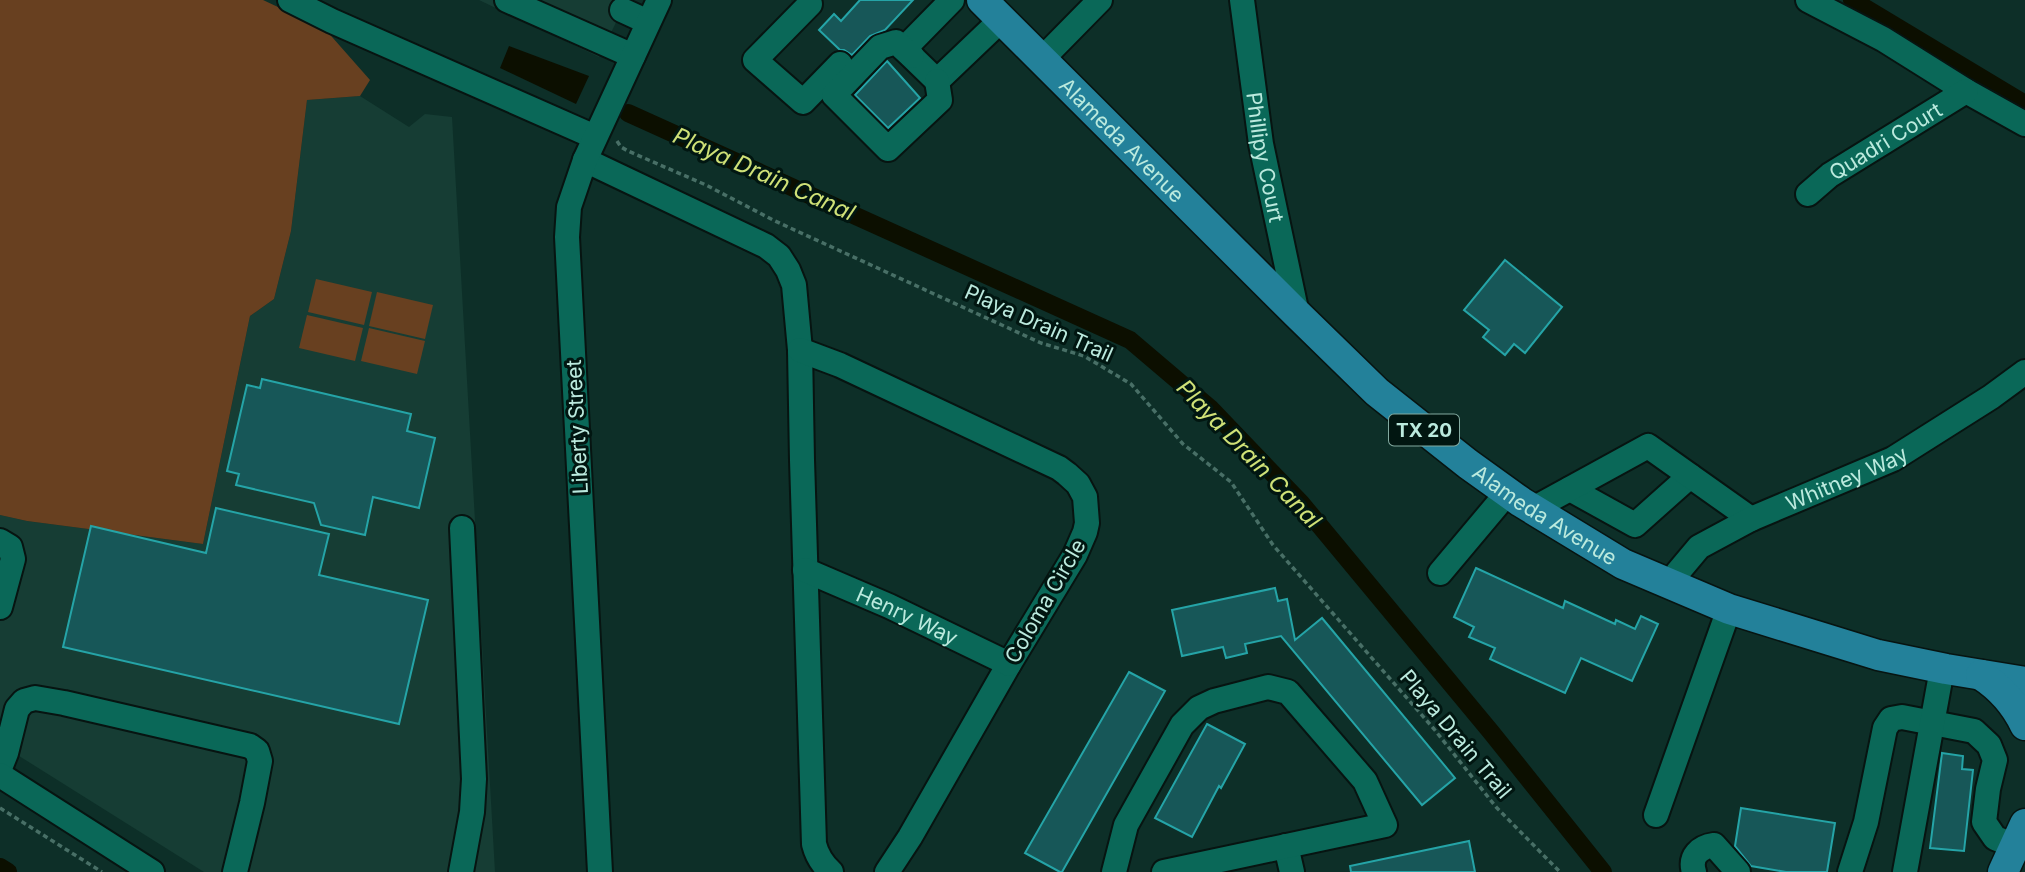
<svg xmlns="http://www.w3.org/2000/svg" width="2025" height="872" font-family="Inter,sans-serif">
<rect width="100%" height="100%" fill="#0d2f28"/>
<g fill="#163d34">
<path d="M479 0H627L599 57Z"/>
<path d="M360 96 409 127 425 114 452 117 495 872H204L0 744V515L27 521 203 544 250 316 274 299 291 231 307 100Z"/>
</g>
<g fill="#684020">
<path d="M0 0H263L325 29 370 80 360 96 307 100 291 231 274 299 250 316 203 544 27 521 0 515Z"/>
<path d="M316 279 372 292 364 325 308 312Z"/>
<path d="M377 292 433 305 425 339 369 326Z"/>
<path d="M307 315 363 328 355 361 299 348Z"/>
<path d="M369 328 425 341 417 374 361 361Z"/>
</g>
<path fill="#0c0f00" d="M509 46 589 76 576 104 500 68Z"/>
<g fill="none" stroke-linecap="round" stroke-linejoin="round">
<g stroke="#0c0f00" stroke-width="18">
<path d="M1852 0 2025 104"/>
<path d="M628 113 1130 340 1210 408 1301 503 1491 732 1603 872"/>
<path d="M0 867 8 872"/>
</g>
</g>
<g fill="#175758" stroke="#25a4a7" stroke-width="2">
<path d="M860 0H913L885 30 870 36 852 55 844 50H840L819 30 834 14 841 21Z"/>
<path d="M887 61 920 98 888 128 855 95Z"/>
<path d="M1505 260 1562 307 1525 353 1514 344 1505 355 1483 337 1489 330 1464 310Z"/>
<path d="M262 379 411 414 407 431 435 438 419 508 373 497 365 535 321 525 314 503 236 485 239 474 227 471 247 385 260 388Z"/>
<path d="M216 508 329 534 319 575 428 600 399 724 63 647 91 526 206 553Z"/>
<path d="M1476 568 1563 608 1565 601 1615 624 1616 620 1635 629 1641 616 1658 624 1632 681 1581 658 1565 693 1490 659 1495 648 1469 637 1474 627 1454 617Z"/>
<path d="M1275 588 1278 601 1287 599 1295 640 1322 618 1455 778 1422 805 1281 636 1245 644 1247 653 1226 658 1223 647 1182 656 1172 610Z"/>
<path d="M1129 672 1165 691 1062 872H1060L1025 853Z"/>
<path d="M1207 724 1245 744 1221 788 1219 786 1192 837 1155 818Z"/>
<path d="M1942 753 1963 756 1962 769 1973 770 1964 851 1930 848Z"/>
<path d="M1741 808 1835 823 1827 872H1786L1751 866 1735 846Z"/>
<path d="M1469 841 1475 872H1351L1350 866Z"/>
</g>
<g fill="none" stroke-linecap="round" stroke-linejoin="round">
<g stroke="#071411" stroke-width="28">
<g id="minor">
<path d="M290 0 332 21 595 137"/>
<path d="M507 0 633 56"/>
<path d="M952 0 904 49 937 81 1002 19"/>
<path id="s1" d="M1242 0 1261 144 1297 314"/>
<path d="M1808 0 1883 39 1966 91 2025 124"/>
<path d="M810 4 755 60 803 102 840 64"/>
<path d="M622 10 648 22"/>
<path d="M912 56 896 42 880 47 834 95 888 149 940 100 937 81"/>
<path d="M1043 58 1100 0"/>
<path d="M585 160 766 246 779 256 788 270 794 285 800 350 802 460 814 844C817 856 822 864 831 872"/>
<path id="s2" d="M1808 194 1830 175 1966 91"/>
<path d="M800 350 840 365 1059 468 1067 474 1078 484 1085 497 1087 523 1085 532 1075 555 1009 664 910 837 887 872"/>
<path d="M1570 489 1635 525 1690 476"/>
<path d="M1533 509 1648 446 1751 519"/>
<path d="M0 541 10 547 13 559 0 607"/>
<path id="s3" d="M805 570 889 606 1009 664"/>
<path d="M1440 573 1508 492"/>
<path id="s4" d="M1672 585 1678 572 1699 547 1751 519 1893 459 1991 397 2025 372"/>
<path d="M0 768 6 753 17 709 24 701 35 698 64 703 250 746 257 751 260 761 252 803 235 872"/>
<path d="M0 775 152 872"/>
<path d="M1656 815 1729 609"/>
<path d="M1286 846 1292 872"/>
<path d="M461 872 472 812 474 779 462 528"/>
<path d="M600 872 567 237 569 207 585 160 659 0"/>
<path d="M1114 872 1126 825 1182 725 1199 708 1214 701 1268 687 1288 692 1365 781 1385 825 1164 872"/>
<path d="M1694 872C1689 856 1700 847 1714 845L1738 872"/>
<path d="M1850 872 1866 822 1885 728 1891 719 1902 717 1974 731 1989 745 1995 760 1988 789 1984 822 1995 838 2015 846"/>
<path d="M1905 872 1942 669"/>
</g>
</g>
<g stroke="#071411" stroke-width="33">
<g id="major">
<path id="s5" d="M982 0 1297 314 1377 392 1468 464 1521 502 1623 564 1729 609 1878 655 1946 669 2025 682"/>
<path d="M1981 675C2001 688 2015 704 2025 725"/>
<path d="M2003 872 2025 824"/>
</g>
</g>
<g stroke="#486f66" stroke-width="3.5" stroke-dasharray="5 3.5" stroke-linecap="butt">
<path d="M617 141 621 147 628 151 706 185 775 221 1041 343 1084 356 1131 384 1183 444 1231 482 1273 545 1434 729 1496 807 1560 872"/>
<path d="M0 808 102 872"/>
</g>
<use href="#minor" stroke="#0a6858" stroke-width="24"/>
<use href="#major" stroke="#23819a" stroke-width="30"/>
</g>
<g text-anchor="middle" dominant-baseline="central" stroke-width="6" stroke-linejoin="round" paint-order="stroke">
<rect fill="#011611" stroke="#83aaa0" stroke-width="2" x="1389" y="414.5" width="70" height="31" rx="5"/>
<g font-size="19" font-weight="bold" fill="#bbeade">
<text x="1424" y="430">TX 20</text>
</g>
<g font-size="21" fill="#bbeade" stroke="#011611">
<text stroke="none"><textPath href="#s5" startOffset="198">Alameda Avenue</textPath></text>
<text stroke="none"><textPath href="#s2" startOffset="94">Quadri Court</textPath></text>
<text stroke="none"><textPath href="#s1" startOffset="159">Phillipy Court</textPath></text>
<text transform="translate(1039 323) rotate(24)">Playa Drain Trail</text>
<text transform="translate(577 427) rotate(-93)">Liberty Street</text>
<text stroke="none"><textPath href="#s4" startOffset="210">Whitney Way</textPath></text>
<text stroke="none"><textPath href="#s5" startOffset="765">Alameda Avenue</textPath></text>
<text transform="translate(1045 601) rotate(-60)">Coloma Circle</text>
<text stroke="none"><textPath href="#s3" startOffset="112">Henry Way</textPath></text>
<text transform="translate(1456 734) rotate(50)">Playa Drain Trail</text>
</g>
<g font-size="23" font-style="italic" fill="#cfe177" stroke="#011611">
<text transform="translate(764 174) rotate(24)">Playa Drain Canal</text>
<text transform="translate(1249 454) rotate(46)">Playa Drain Canal</text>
</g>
</g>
</svg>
